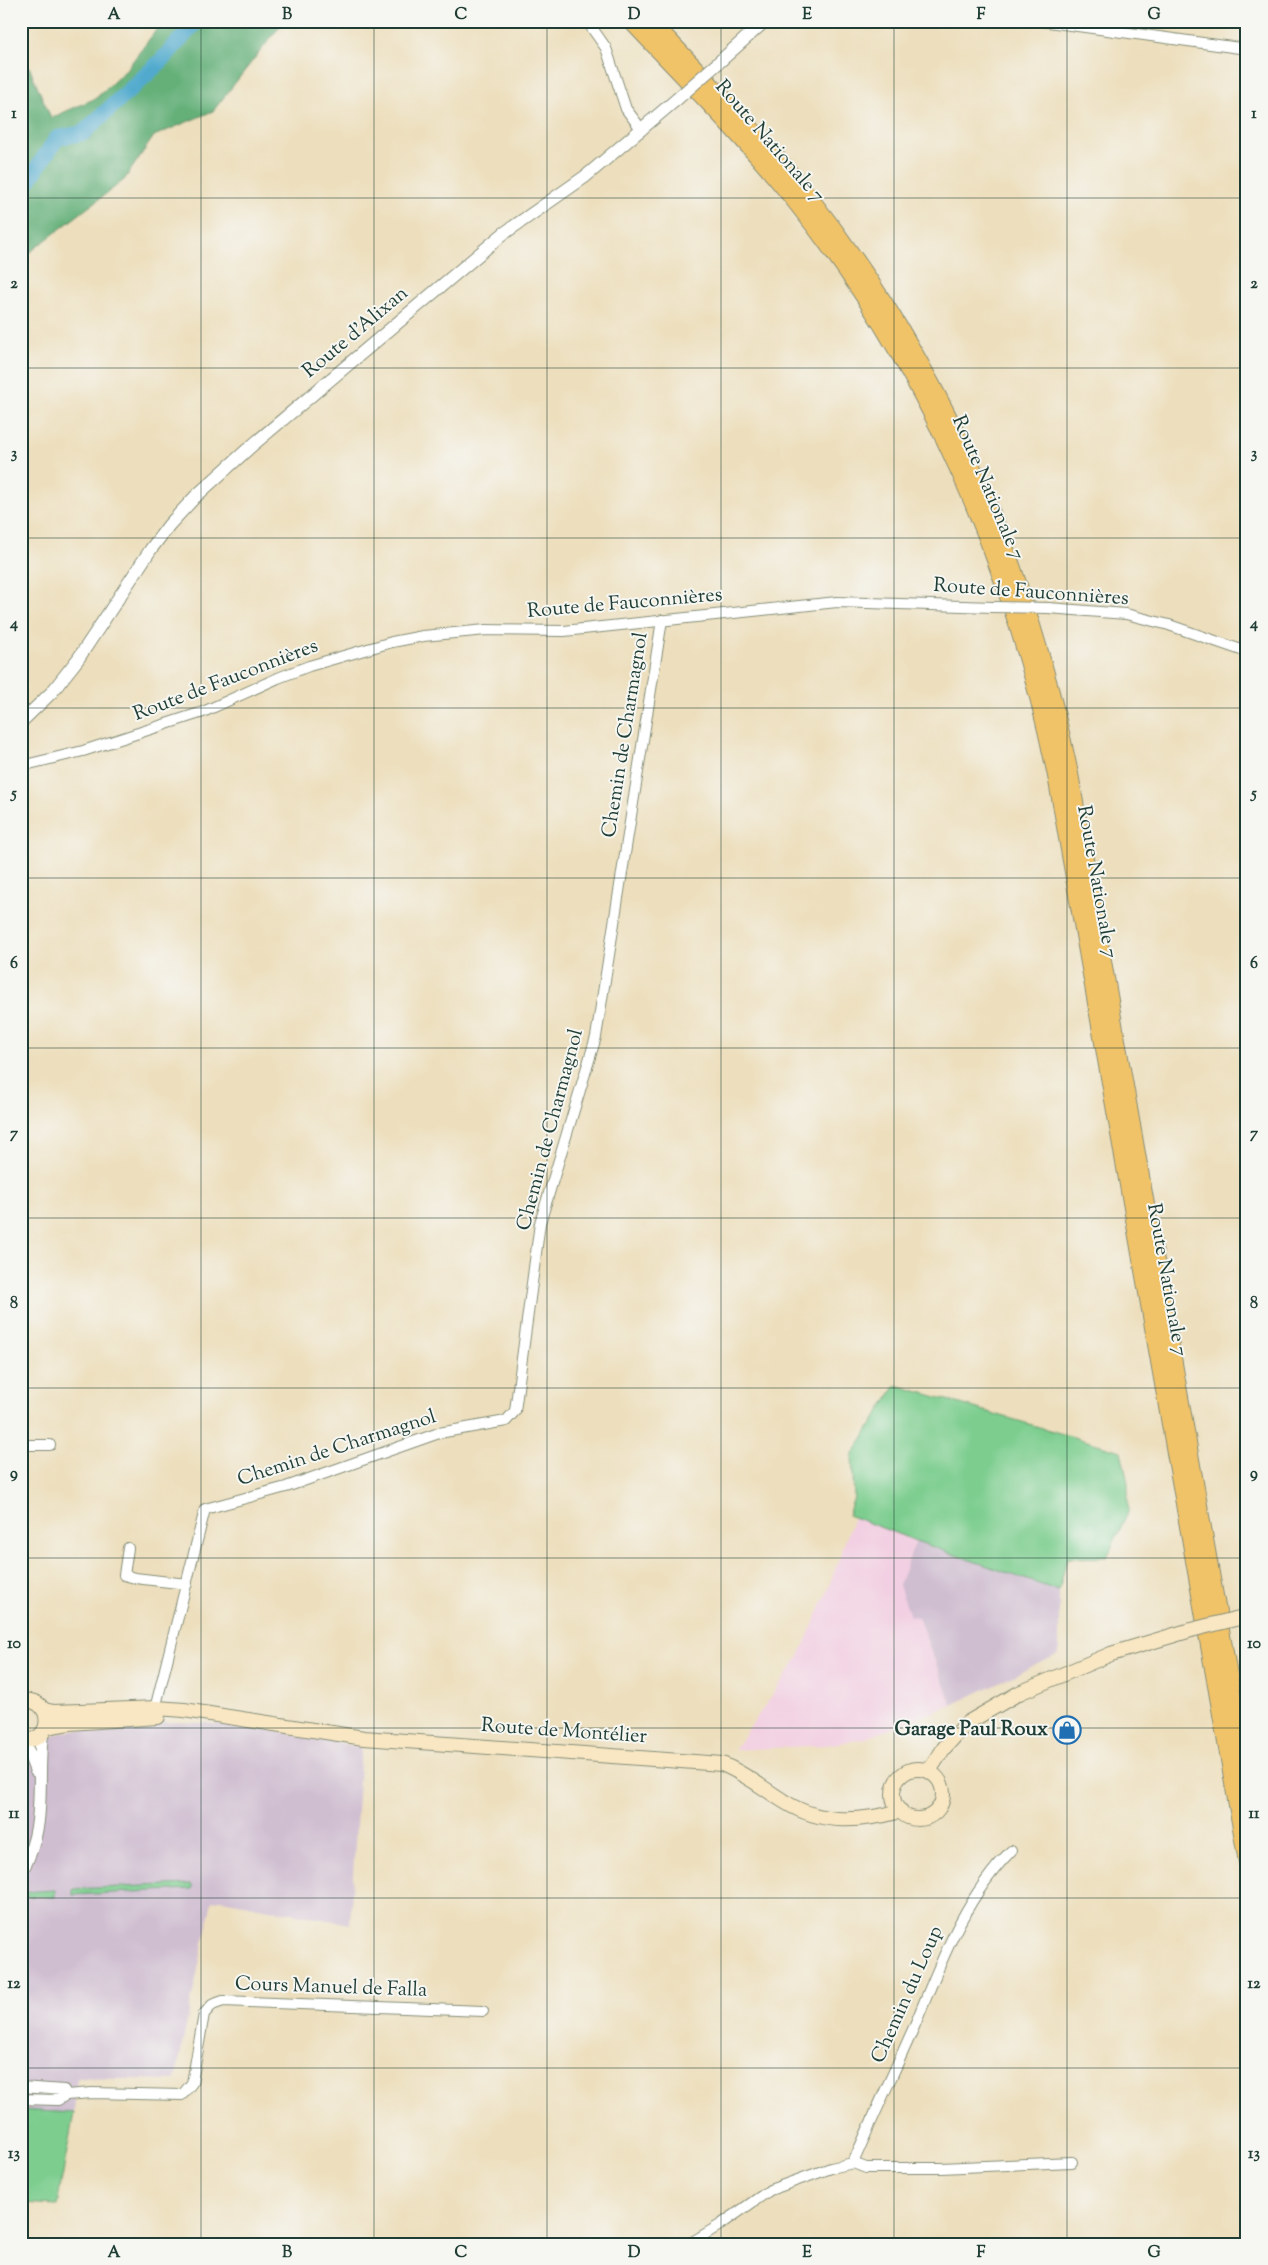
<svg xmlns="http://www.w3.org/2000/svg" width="1268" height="2265" font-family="'Sorts Mill Goudy',serif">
<rect width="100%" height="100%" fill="#f6f6f2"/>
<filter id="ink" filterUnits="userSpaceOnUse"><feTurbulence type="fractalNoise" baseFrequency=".02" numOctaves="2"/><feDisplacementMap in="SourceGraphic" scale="10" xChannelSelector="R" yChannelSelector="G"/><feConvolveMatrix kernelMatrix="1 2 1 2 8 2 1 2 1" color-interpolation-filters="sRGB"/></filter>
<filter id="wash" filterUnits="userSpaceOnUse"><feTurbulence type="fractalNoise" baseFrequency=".0096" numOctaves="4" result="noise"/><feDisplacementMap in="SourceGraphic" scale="20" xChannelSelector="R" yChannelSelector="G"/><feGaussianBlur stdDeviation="1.12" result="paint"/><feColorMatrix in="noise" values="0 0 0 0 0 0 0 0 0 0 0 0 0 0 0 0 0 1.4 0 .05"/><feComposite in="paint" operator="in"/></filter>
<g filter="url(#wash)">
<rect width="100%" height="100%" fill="#eddfbd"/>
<path fill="#f2cfe2" d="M854 1517 916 1541 900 1585 918 1617 952 1705 864 1739 826 1745 734 1750 798 1658 825 1597Z"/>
<g fill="#cfbdd0">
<path d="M916 1541 1059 1591V1654L952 1705 918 1617 910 1616 899 1585Z"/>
<path d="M155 1722 206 1723 271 1730 361 1747 350 1924 222 1900 212 1901 175 2080 77 2078 74 2113 21 2110V1747L32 1746 62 1732Z"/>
</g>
<g fill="#7ccd8e" stroke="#4e8561">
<path d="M896 1385 1121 1451 1128 1483V1512L1107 1557 1067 1558 1059 1591 916 1541 848 1515 854 1497 852 1456Z"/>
<path d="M191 1884 193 1888 191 1889 73 1895V1889Z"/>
<path d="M55 1890V1897L21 1896 24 1892Z"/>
<path d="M21 2110 74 2113 57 2205 21 2203Z"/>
</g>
<path fill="#65b079" stroke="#427656" d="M163 21H284L213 111 154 136 124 180 21 259V48L51 118 96 98 126 70Z"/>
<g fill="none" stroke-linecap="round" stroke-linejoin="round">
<path stroke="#51aace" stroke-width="16" d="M21 185 29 180 57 138 83 133 161 61 197 21"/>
</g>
</g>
<g filter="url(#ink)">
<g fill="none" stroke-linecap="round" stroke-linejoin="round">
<g stroke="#868e78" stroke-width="12">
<g id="minor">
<path d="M587 21 606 48 626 109 642 130"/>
<path d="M1041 21 1247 49"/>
<path d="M1048 608 1126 614 1169 625 1247 652"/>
<path d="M21 766 83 751 203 712 278 678 309 666 392 642 423 636 486 630 564 631 837 602 993 607"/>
<path d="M21 1445H50"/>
<path d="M128 1548 124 1575 135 1578 187 1584"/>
<path d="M154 1713 205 1509 286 1487 439 1433 506 1421 515 1411 540 1223 596 1037 662 620"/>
<path d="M21 2087 64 2090 66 2095 58 2100 21 2099"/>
<path d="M66 2095 92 2093 182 2095 192 2083 204 2014 212 2005 223 2001 483 2011"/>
<path d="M853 2163C873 2117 894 2072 914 2027 940 1965 963 1899 1011 1851"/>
<path d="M689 2244 720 2225 770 2190 831 2168 853 2163 866 2168H941L1072 2162"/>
</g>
</g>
<g stroke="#868e78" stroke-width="14">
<g id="tertiary">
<path d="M718 63 765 21"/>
<path d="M21 722 52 692 78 659 151 549 169 525 195 497 248 449 503 234 586 176 677 99"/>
<path d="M24 1741 36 1771"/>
<path d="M21 1872C48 1826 36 1783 42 1734"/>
</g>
</g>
<g stroke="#868e78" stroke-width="16">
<g id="secondary">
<path d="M21 1701C54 1695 56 1745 21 1740"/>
<path d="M44 1710 54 1712 157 1708 184 1710 364 1738 722 1764C746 1774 764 1789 785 1802 822 1825 860 1822 901 1811"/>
<path d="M46 1727 69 1723 158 1717"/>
<circle cx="918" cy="1794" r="25"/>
<path d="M929 1771 944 1748 967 1723 1019 1693 1111 1654 1191 1630"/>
</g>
</g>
<g stroke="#868e78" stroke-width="18">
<g id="trunk">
<path d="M631 21C686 80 743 136 793 199 929 368 1015 569 1057 781L1247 1862"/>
<path d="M651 21C704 78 759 133 807 194 942 364 1027 563 1070 774L1247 1777"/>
</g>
</g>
<use href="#minor" stroke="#fff" stroke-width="10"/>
<use href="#tertiary" stroke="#fff" stroke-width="12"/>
<use href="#secondary" stroke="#f9e7c3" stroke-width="14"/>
<use href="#trunk" stroke="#f1c369" stroke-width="16"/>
<g stroke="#868e78" stroke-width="12" stroke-linecap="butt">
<path id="minor-bridge" d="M993 607 1048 608"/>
</g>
<g stroke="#868e78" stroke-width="14" stroke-linecap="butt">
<path id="tertiary-bridge" d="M677 99 718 63"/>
</g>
<g stroke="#868e78" stroke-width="16" stroke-linecap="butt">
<path id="secondary-bridge" d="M1191 1630 1247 1616"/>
</g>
<use href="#minor-bridge" stroke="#fff" stroke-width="10"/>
<use href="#tertiary-bridge" stroke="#fff" stroke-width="12"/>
<use href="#secondary-bridge" stroke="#f9e7c3" stroke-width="14"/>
</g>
</g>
<path fill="none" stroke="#1f3d34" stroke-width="1" stroke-opacity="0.55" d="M201 21V2244M374 21V2244M547 21V2244M721 21V2244M894 21V2244M1067 21V2244M21 198H1247M21 368H1247M21 538H1247M21 708H1247M21 878H1247M21 1048H1247M21 1218H1247M21 1388H1247M21 1558H1247M21 1728H1247M21 1898H1247M21 2068H1247"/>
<defs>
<g id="shop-ring" transform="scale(1.4375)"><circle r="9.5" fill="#f6f6f2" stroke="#1f6fb2" stroke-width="1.5"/><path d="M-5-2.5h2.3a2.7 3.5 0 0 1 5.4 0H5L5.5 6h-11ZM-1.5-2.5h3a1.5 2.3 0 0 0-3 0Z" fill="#1f6fb2"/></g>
</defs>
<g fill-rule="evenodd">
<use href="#shop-ring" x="1067" y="1730"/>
</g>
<g text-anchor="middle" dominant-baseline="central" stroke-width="4" stroke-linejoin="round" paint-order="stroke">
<g font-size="20" fill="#1f3d34" stroke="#f6f6f2">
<text transform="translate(769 142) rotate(49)">Route Nationale 7</text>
<text transform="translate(356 333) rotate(-40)">Route d'Alixan</text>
<text transform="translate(987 488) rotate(67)">Route Nationale 7</text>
<text transform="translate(1031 593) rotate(4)">Route de Fauconnières</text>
<text transform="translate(625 604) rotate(-5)">Route de Fauconnières</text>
<text transform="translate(226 681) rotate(-21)">Route de Fauconnières</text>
<text transform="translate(626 735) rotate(-81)">Chemin de Charmagnol</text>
<text transform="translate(1096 882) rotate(80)">Route Nationale 7</text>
<text transform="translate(551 1130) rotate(-75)">Chemin de Charmagnol</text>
<text transform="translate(1166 1280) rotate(80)">Route Nationale 7</text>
<text transform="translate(337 1449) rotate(-18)">Chemin de Charmagnol</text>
<text transform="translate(564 1732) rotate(4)">Route de Montélier</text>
<text transform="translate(331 1988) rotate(2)">Cours Manuel de Falla</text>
<text transform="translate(908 1995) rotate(-66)">Chemin du Loup</text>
</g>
<g font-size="20" font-weight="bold" fill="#1f3d34" stroke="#f6f6f2" text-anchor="end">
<text x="1048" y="1730">Garage Paul Roux</text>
</g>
</g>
<rect width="1268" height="2265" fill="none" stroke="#f6f6f2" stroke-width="55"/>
<rect x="28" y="28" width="1212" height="2210" fill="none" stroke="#1f3d34" stroke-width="2"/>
<g font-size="16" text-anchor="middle" font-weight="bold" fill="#1f3d34">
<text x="114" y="19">A</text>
<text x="287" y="19">B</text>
<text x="461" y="19">C</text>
<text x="634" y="19">D</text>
<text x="807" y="19">E</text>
<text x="981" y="19">F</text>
<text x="1154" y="19">G</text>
<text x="14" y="118">1</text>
<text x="1254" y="118">1</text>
<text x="14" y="288">2</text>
<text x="1254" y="288">2</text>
<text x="14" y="458">3</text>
<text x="1254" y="458">3</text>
<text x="14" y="628">4</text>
<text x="1254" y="628">4</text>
<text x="14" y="798">5</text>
<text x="1254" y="798">5</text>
<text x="14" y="968">6</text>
<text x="1254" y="968">6</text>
<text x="14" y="1138">7</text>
<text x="1254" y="1138">7</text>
<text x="14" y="1308">8</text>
<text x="1254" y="1308">8</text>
<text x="14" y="1478">9</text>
<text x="1254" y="1478">9</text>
<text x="14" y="1648">10</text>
<text x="1254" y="1648">10</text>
<text x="14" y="1818">11</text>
<text x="1254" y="1818">11</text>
<text x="14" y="1988">12</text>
<text x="1254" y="1988">12</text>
<text x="14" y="2158">13</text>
<text x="1254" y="2158">13</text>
<text x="114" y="2257">A</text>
<text x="287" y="2257">B</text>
<text x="461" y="2257">C</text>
<text x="634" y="2257">D</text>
<text x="807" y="2257">E</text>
<text x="981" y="2257">F</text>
<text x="1154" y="2257">G</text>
</g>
</svg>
